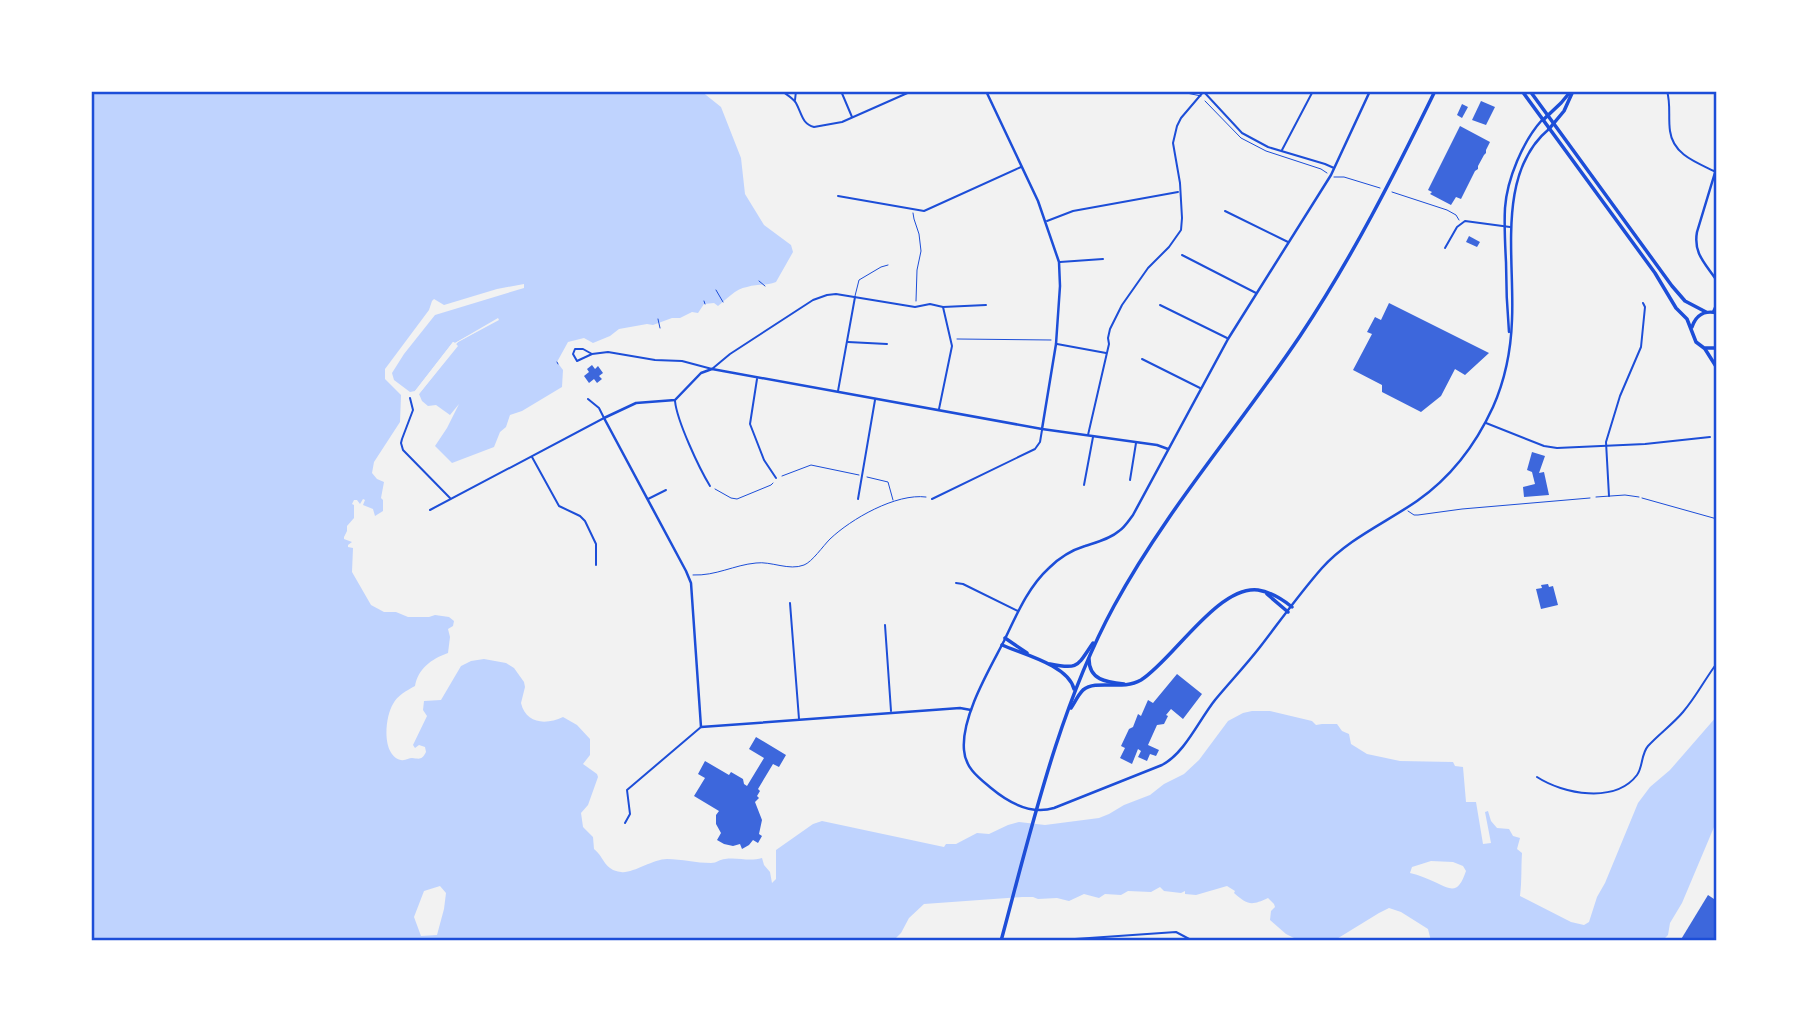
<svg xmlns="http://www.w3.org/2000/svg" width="1808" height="1032" font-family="Quicksand,sans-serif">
<rect width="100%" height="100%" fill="#f2f2f2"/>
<path fill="#bfd3fe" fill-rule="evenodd" d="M91 91H701L721 107 741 158 745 194 764 225 791 245 793 252 776 282C765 286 757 284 747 287 735 289 727 299 718 306L714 303 704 304 698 313 692 312 680 318H672L653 325 647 324 619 329 610 336 593 343 584 338 568 342 557 362 563 370 562 387 522 411 510 415 506 427 500 432 494 447 452 463 435 446 447 428 459 404 450 415 436 405 428 406 422 401 419 394 457 346 456 344 458 342 499 319 455 343 453 342 415 391 410 392 394 380 392 373 404 354 435 315 524 288V284L497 289 444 305 434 299 432 301 429 310 385 369V379L401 395 400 422 374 462 372 473 377 479 384 482 381 498 383 500V511L375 516 373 509 363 505 365 500 363 499 360 504 357 500H354L352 504 354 505V518L347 526V531L344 537V539L352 542 348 545V547L353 548 352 572 371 605 384 612H396L408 617H429L435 615 449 617 454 621 453 626 448 629 450 637 448 653C431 659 418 669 415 686 406 691 398 695 393 704 385 717 381 755 401 760 405 761 409 758 412 758 420 759 422 760 426 752L425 747 419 745 415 748 413 745 427 716 423 710 424 701 441 700 461 666 471 661 484 659 506 663 514 668 524 682 525 687 521 703C526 724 546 725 563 717L577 725 590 739V755L583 764 597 774 598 777 588 805 581 813 583 827 593 837 594 849C605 858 604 870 621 872 632 874 653 859 667 859 682 859 696 863 711 863 717 863 720 859 725 859 738 857 749 862 762 858L764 865 770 872 772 883 776 879V850L813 824 822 821 944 847 946 844H956L977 833 989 834 1008 825 1019 822 1045 825 1099 818 1109 814 1124 805 1150 795 1164 784 1184 774 1199 760 1228 721 1243 713 1252 711H1270L1312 721 1316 725 1322 724H1337L1342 731 1349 734 1351 744 1367 754 1400 761 1453 762 1455 766 1463 767 1466 802H1476L1483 844 1491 843 1485 812 1488 811 1491 821 1497 828 1509 829 1513 836 1520 838 1517 849 1522 853C1521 868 1522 880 1520 896L1571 922 1584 925 1589 922 1597 897 1605 883 1638 803 1650 787 1670 770 1717 716V820L1682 903 1670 923 1668 935 1662 941H1431L1428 929 1401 912 1389 908 1379 913 1335 940 1295 941 1296 939 1286 934 1270 920 1271 911 1275 907 1274 904 1268 898C1251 906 1248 905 1234 893L1235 891 1227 886 1196 895 1185 894V891L1181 893 1164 891 1160 887 1151 892 1128 891 1121 895 1105 894 1099 898 1084 894 1069 901 1057 898 1038 899 1033 897H1022L924 904 909 918 901 933 893 941H91ZM1431 861 1453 862 1463 866 1466 871C1459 891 1454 892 1437 883 1428 879 1419 875 1410 873L1412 867ZM440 886 446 893 444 909 437 935 421 936 414 917 424 891Z"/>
<path fill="#f2f2f2" d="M498 318 499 320 458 342 456 344 458 346 419 394 415 391 453 342 455 343Z"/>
<g fill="#3d67dc">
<path d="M1481 101 1495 107 1486 125 1472 120Z"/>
<path d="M1462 104 1468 107 1462 118 1457 115Z"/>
<path d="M1460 126 1490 142 1486 150V153L1484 155 1478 166V169L1475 171 1461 199 1456 197 1451 205 1430 194 1432 192 1428 190Z"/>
<path d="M1469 236 1480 242 1477 247 1466 242Z"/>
<path d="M1389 303 1489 353 1465 375 1455 369 1441 396 1421 412 1382 392V385L1353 370 1372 334 1367 332 1375 317 1381 320Z"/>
<path d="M592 365 595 369 598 366 603 373 599 376 602 379 597 383 594 379 589 383 584 376 589 372 587 369Z"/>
<path d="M1532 452 1545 456 1539 473 1544 472 1549 495 1524 497 1523 487 1535 484 1532 472 1527 470Z"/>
<path d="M1548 584 1549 587 1553 586 1558 605 1541 609 1536 589 1542 588 1541 585Z"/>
<path d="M1177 674 1202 694 1183 719 1171 709 1166 715 1168 716 1164 724 1157 725 1148 745 1159 750 1156 756 1150 754 1147 761 1138 757 1141 751 1138 749 1132 764 1120 758 1125 748 1121 746 1129 729 1133 727 1138 714 1141 716 1148 700 1153 703Z"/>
<path d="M756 737 786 755 779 767 773 764 758 789 760 791 757 796 759 798 755 802 762 820 759 834 762 836 758 843 753 840 749 845 742 849 740 844 733 846 724 844 717 840 721 833 716 824V815L719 811 694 796 705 778 698 774 705 761 729 775 731 772 743 779 744 784 747 786 764 758 749 749Z"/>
<path d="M1708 895 1717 901V941H1680Z"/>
</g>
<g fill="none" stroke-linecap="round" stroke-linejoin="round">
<g stroke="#1d4ed8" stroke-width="1">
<path d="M1205 101 1241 138 1266 151 1321 169 1327 173"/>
<path d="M1334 177H1344L1380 188"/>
<path d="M1392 192 1447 210 1456 215 1459 220"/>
<path d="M913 213 914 219 919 234 921 251 917 270 916 301"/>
<path d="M759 281 765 286"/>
<path d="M716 290 723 302"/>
<path d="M704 301 705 304"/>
<path d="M658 319 660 328"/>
<path d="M957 339 1051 340"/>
<path d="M557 362 558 364"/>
<path d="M782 476 811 465 859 475"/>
<path d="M867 477 888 482 893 500"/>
<path d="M715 489 731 498 737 499 771 485 773 483"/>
<path d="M1642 498 1717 519"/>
<path d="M1408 511 1414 515H1418L1462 509 1590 498"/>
<path d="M693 575C716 576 734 565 756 563 771 561 789 571 804 565 812 562 823 546 830 539 851 519 896 493 926 497"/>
</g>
<g stroke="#1d4ed8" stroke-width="1">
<path d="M1177 91 1201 96"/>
<path d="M855 296 859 280 881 267 888 265"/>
<path d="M1596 497 1625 495 1639 497"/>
</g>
<g stroke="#1d4ed8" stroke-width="2">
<path d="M782 91C787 95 793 98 796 103 802 114 802 124 814 127L842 122 912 91"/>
<path d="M841 91 852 117"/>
<path d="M1667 91C1671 104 1668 117 1670 131 1673 154 1695 162 1714 171"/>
<path d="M1204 92 1242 133 1268 147 1325 164 1334 168"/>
<path d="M795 100 796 91"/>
<path d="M1282 150 1313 91"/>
<path d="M838 196 924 211 1021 167"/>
<path d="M1225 211 1288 242"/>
<path d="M1047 221 1073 211 1178 192"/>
<path d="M1445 248 1457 227 1465 221 1510 227"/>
<path d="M1182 255 1256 293"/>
<path d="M1060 262 1103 259"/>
<path d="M1160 305 1227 338"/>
<path d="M848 342 887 344"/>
<path d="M1057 344 1106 353"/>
<path d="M592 354 583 349H575L573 354 577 361 592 354 608 352 655 360 682 361 712 369 730 354 813 300 827 295 836 294 915 307 930 304 943 307 986 305"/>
<path d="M1142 359 1200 388"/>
<path d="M757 379 750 424 764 460 776 478"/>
<path d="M838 391 855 297"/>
<path d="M410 398 413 410 402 439 401 443 403 450 450 498"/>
<path d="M675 401C677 421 699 468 710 486"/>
<path d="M939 409 952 346 943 307"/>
<path d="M1486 423 1544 446 1557 448 1645 444 1710 437"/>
<path d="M1088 435 1109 344 1108 338 1110 329 1122 305 1148 268 1169 247 1181 230 1182 218 1180 183 1173 143 1177 126 1181 118 1204 91"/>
<path d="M532 457 559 506 580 516 585 521 596 544V565"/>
<path d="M1130 480 1136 443"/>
<path d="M1084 485 1093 437"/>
<path d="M1609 496 1606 442 1620 396 1641 347 1645 307 1643 303"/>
<path d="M648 499 666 490"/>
<path d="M858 499 875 400"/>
<path d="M932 499 1035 449 1040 442 1042 430"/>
<path d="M430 510 604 418 599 408 588 399"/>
<path d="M956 583 963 584 1018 611"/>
<path d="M790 603 799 719"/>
<path d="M885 625 891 711"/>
<path d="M1537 777C1563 794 1615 804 1637 775 1643 767 1641 754 1648 746 1659 734 1673 724 1683 712 1696 697 1705 679 1717 663"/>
<path d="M625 823 630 814 627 790 701 727"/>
<path d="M1075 939 1176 932 1193 941"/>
</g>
<g stroke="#1d4ed8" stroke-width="2.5">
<path d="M986 91 1038 201 1059 262 1060 286 1056 344 1042 429"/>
<path d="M1717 166 1697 232C1693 254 1706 264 1717 281"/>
<path d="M1713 312 1717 303"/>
<path d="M971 710 960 708 701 727 691 583 686 571 604 418 636 403 675 400 701 373 712 369 1042 429 1157 445 1168 449"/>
</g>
<g stroke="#1d4ed8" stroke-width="2.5">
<path d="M1370 91 1331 175 1228 339 1133 515C1129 520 1125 527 1119 531 1110 539 1097 542 1085 546 1072 550 1059 558 1049 568 1028 587 1016 616 1004 641 989 670 961 717 964 750 965 768 979 778 991 788 1009 803 1031 815 1054 808L1162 765C1185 753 1199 720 1215 700 1230 682 1246 665 1260 647 1280 621 1300 593 1322 568 1348 539 1385 523 1417 501 1450 478 1476 444 1493 407 1505 380 1511 349 1512 320 1515 259 1496 173 1549 129"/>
<path d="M1509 332C1507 309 1506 285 1506 262 1505 244 1504 226 1505 208 1507 179 1523 141 1542 120"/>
</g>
<g stroke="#1d4ed8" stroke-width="3.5">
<path d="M1522 91 1655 273 1676 308 1687 319 1696 342 1704 348H1717"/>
<path d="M1530 91 1672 286 1685 301 1706 312"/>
<path d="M1692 327C1696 315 1705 310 1717 313"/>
<path d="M1705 349 1717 368"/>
</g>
<g stroke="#1d4ed8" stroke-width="3.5">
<path d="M1543 120 1561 103 1571 91"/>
<path d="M1549 129 1564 111 1573 91"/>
<path d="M1267 594 1288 612"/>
<path d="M1005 638 1027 653"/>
<path d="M1002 645C1022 654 1068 665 1074 689"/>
<path d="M1089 659C1089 680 1106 682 1124 684"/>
<path d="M1050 664C1079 670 1077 666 1093 643"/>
<path d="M1071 708C1075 702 1078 695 1083 690 1097 679 1122 691 1141 680 1172 661 1218 585 1258 590 1271 592 1282 599 1292 607"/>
<path d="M1001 941C1031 830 1059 707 1114 606 1166 510 1239 427 1300 336 1352 258 1394 175 1435 91"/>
</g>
</g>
<rect width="1808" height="1032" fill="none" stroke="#ffffff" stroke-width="186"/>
<rect x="93" y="93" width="1622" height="846" fill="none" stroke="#1d4ed8" stroke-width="2.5"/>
</svg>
